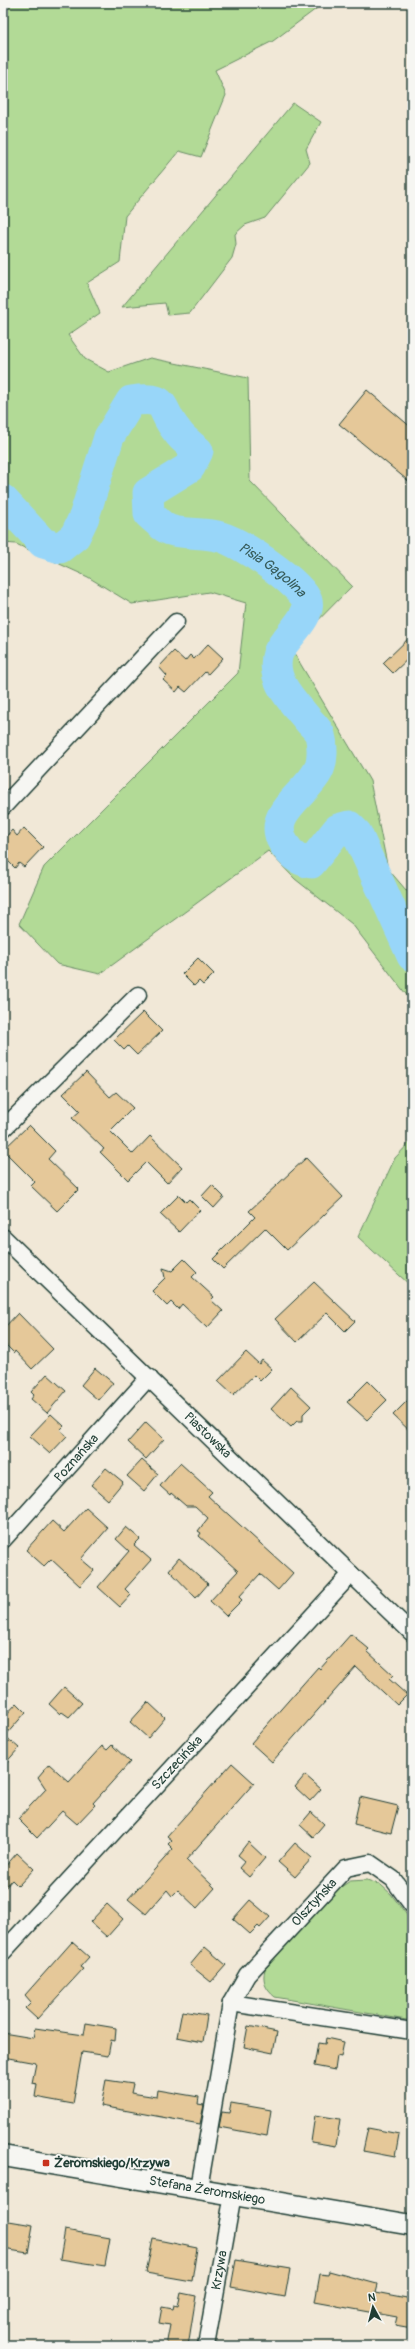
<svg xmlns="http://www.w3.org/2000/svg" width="415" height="2349" font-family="Pangolin,sans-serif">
<rect width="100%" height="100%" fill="#f1e8d7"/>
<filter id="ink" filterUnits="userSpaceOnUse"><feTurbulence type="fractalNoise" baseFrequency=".025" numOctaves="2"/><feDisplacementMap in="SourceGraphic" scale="8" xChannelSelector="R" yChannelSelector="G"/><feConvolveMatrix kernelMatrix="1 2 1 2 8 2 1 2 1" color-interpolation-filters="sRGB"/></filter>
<g filter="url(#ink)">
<g fill="#b2da96" stroke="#688c65">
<path d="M7 3H324L273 41 215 70 226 95 201 157 179 151 125 216 120 262 87 283 100 313 68 335 85 359 109 372 150 358 248 378 250 481 352 586 291 648 370 781 388 869 412 897V1002L352 924 295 879 268 851 100 974 57 964 19 924 44 867 238 673 246 603 209 592 132 604 88 577 16 544 3 543V8Z"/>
<path d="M293 103 321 122 306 149 310 163 265 218 245 225 235 234 236 244 232 258 190 313 168 315 165 303 122 307Z"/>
<path d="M412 1140V1287L358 1237 395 1158Z"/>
<path d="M367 1880 381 1885 391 1894 412 1922V2021L275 1997C265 1989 262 1981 265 1969L335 1891 350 1881Z"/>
</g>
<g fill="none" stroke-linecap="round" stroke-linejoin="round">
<path stroke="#98d6f9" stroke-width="31" id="s1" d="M3 500 43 543 60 548 75 536 84 517 109 437 131 401C171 395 158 409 177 431 182 439 191 445 198 451L190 467 148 493 149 514C155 519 163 528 170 530 186 535 205 532 221 537 240 542 301 583 307 601 312 617 283 639 278 653 269 680 294 702 309 721 313 725 319 731 320 735 323 745 323 762 318 771 306 795 265 814 284 844 291 855 298 860 311 863L338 829 349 826 357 834 412 956"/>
</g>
<g fill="#e5c899" stroke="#1f3d34">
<path d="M367 390 412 428V484L339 424Z"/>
<path d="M412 635V655L393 673 383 663Z"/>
<path d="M208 644 223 658 208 674 205 672 186 692 180 687 176 692 163 680 167 676 159 667 174 651 185 661 190 655 194 659Z"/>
<path d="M24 828 43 847 24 867 19 863 15 868 3 856V840L12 830 17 836Z"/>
<path d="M198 958 214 974 203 985 199 981 194 986 182 974Z"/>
<path d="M143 1012 162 1031 137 1055 128 1046 124 1050 114 1040Z"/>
<path d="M86 1072 110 1097 116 1092 133 1108 110 1131 133 1154 150 1136 182 1167 167 1183 146 1162 128 1180 100 1152 104 1149 72 1118 80 1111 63 1094Z"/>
<path d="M29 1125 55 1151 48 1159 79 1189 57 1211 31 1186 35 1182 3 1150Z"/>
<path d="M306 1158 343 1197 287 1250 265 1228 223 1269 213 1259 255 1217 249 1211Z"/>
<path d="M212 1185 224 1197 214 1208 202 1196Z"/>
<path d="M179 1195 186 1202 189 1199 200 1210 179 1232 160 1214Z"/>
<path d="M184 1259 197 1272 192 1277 214 1297 211 1300 223 1311 207 1328 182 1304 178 1309 171 1302 167 1306 152 1291 165 1278 163 1268 172 1271Z"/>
<path d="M314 1282 355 1321 345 1331 327 1313 297 1342 275 1319Z"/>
<path d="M18 1313 53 1349 32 1369 15 1351 14 1353 3 1342V1329Z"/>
<path d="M246 1352 259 1364 262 1360 272 1369 260 1381 254 1375 233 1395 218 1381Z"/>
<path d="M95 1368 113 1383 98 1400 81 1385Z"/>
<path d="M47 1374 66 1391 47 1413 31 1399 34 1395 31 1392Z"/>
<path d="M368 1381 387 1400 367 1420 347 1402Z"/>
<path d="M291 1387 311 1406 303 1414V1421H297L291 1427 271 1409Z"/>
<path d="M412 1396V1433L393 1415Z"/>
<path d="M51 1414 64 1426 60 1430 67 1436 50 1454 30 1436Z"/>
<path d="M146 1422 164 1439 146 1459 128 1442Z"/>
<path d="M142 1460 158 1474 144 1491 127 1476Z"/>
<path d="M180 1463 212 1492 208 1496 293 1573 278 1590 260 1574 239 1597 242 1600 226 1616 210 1601 238 1571 199 1536 201 1533 198 1531 208 1518 195 1506H186L171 1493 170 1495 160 1486Z"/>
<path d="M106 1468 123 1482 108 1500 91 1485Z"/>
<path d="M86 1508 108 1528 81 1559 94 1570 80 1586 51 1559 44 1566 26 1550 52 1521 64 1532Z"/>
<path d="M126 1527 140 1539 134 1545 151 1560 125 1589 131 1595 120 1607 98 1587 129 1551 116 1539Z"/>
<path d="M179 1558 208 1584 196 1598 169 1570Z"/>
<path d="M351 1634 369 1649 367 1651 393 1675 389 1679 407 1695 397 1705 356 1667 272 1762 251 1743 318 1667 320 1669Z"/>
<path d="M64 1687 82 1703 69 1717 62 1712 60 1714 49 1704Z"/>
<path d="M148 1702 165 1718 148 1738 130 1722Z"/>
<path d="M17 1703 26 1712 5 1736 19 1748 3 1766V1718Z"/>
<path d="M112 1745 130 1762 93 1803 95 1805 77 1824 62 1811 37 1838 18 1819 46 1789 38 1777 49 1764 69 1782 102 1746 107 1750Z"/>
<path d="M232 1763 254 1783 186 1860 215 1888 197 1908 178 1890 172 1896 167 1890 146 1914 128 1899 173 1849 168 1844 172 1840 167 1836Z"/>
<path d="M305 1775 321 1789 310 1801 295 1787Z"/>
<path d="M360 1797 398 1806 391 1833 354 1824Z"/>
<path d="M311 1812 324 1824 313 1837 300 1825Z"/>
<path d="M248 1842 265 1858 249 1877 239 1868 245 1861 238 1855Z"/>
<path d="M295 1843 312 1858 295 1877 278 1862Z"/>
<path d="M17 1853 34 1869 18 1886 12 1880 3 1890V1869Z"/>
<path d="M250 1900 270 1917 260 1928 258 1926 250 1934 233 1919Z"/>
<path d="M107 1904 123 1919 107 1937 90 1922Z"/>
<path d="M72 1942 89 1957 80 1967 83 1969 37 2019 25 2008 31 2002 25 1995Z"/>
<path d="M205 1947 226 1965 211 1982 190 1965Z"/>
<path d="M182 2011 207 2015 203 2042 177 2037Z"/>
<path d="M86 2023 116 2028 115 2041 111 2040 108 2056 82 2052 73 2104 35 2097 37 2084 32 2083 36 2063 3 2057V2033L33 2038 35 2028 84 2035Z"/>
<path d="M248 2026 277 2032 273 2053 244 2047Z"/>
<path d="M326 2038 344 2042 341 2057 337 2056 335 2070 314 2066 318 2043 325 2044Z"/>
<path d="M106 2080 133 2084 131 2093 157 2097 158 2090 199 2097 198 2104 204 2105 200 2124 101 2106Z"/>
<path d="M231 2103 271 2110 267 2136 219 2127 222 2112 229 2113Z"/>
<path d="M315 2115 340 2119 336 2146 311 2142Z"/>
<path d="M368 2128 399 2134 395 2157 363 2151Z"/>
<path d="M3 2220 33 2225 28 2253 3 2249Z"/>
<path d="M65 2230 110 2238 105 2266 60 2259Z"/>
<path d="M153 2239 197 2248 192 2281 146 2273Z"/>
<path d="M236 2260 290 2269 285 2297 231 2287Z"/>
<path d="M329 2271 377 2284 375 2292 412 2299V2328L395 2325 397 2317 315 2302 320 2274 328 2275Z"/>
<path d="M181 2293 196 2296 188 2346H166L170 2325 159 2323 162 2307 173 2309 174 2305 178 2306Z"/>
</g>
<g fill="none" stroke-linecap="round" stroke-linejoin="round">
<g stroke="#1f3d34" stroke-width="19">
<g id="minor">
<path d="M3 807 176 622"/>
<path d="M3 1129 138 995"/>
<path id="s2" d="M3 1237 412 1633"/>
<path id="s3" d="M3 1540 149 1377"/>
<path id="s4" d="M3 1952 351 1574"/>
<path d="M231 2003 412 2031"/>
<path id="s5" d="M199 2188 231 2003 247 1975 346 1868 370 1863 393 1879 412 1905"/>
<path id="s6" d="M206 2346 233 2194"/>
</g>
</g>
<g stroke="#1f3d34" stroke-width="23">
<g id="tertiary">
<path id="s7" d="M3 2156 412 2225"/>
</g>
</g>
<use href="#minor" stroke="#f6f6f2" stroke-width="16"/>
<use href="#tertiary" stroke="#f6f6f2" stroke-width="20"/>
</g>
</g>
<rect fill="#c8321e" stroke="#f6f6f2" stroke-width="1.5" x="42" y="2159" width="8" height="8" rx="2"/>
<g text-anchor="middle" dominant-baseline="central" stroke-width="4" stroke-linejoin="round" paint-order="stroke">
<g font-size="13" fill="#1f3d34" stroke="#f6f6f2">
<text stroke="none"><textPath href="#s2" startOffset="285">Piastowska</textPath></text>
<text stroke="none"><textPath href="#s3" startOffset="110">Poznańska</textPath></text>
<text stroke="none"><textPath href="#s4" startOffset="257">Szczecińska</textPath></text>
<text stroke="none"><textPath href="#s5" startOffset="319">Olsztyńska</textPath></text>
<text stroke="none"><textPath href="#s7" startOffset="207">Stefana Żeromskiego</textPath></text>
<text stroke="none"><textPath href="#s6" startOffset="77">Krzywa</textPath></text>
</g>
<g font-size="13" font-weight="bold" fill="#1f3d34" stroke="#f6f6f2" text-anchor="start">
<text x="54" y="2163">Żeromskiego/Krzywa</text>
</g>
<g font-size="14" font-style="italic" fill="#375c5b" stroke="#f6f6f2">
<text stroke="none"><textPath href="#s1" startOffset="562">Pisia Gągolina</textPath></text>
</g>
</g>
<rect width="415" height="2349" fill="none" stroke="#f6f6f2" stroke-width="16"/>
<rect x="8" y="8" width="399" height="2333" fill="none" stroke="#1f3d34" stroke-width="1.5" filter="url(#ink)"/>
<g transform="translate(373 2307) rotate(353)" stroke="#f6f6f2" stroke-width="3" paint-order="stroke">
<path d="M0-3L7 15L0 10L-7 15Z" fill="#1f3d34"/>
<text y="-6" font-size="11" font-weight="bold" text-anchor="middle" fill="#1f3d34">N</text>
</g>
</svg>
